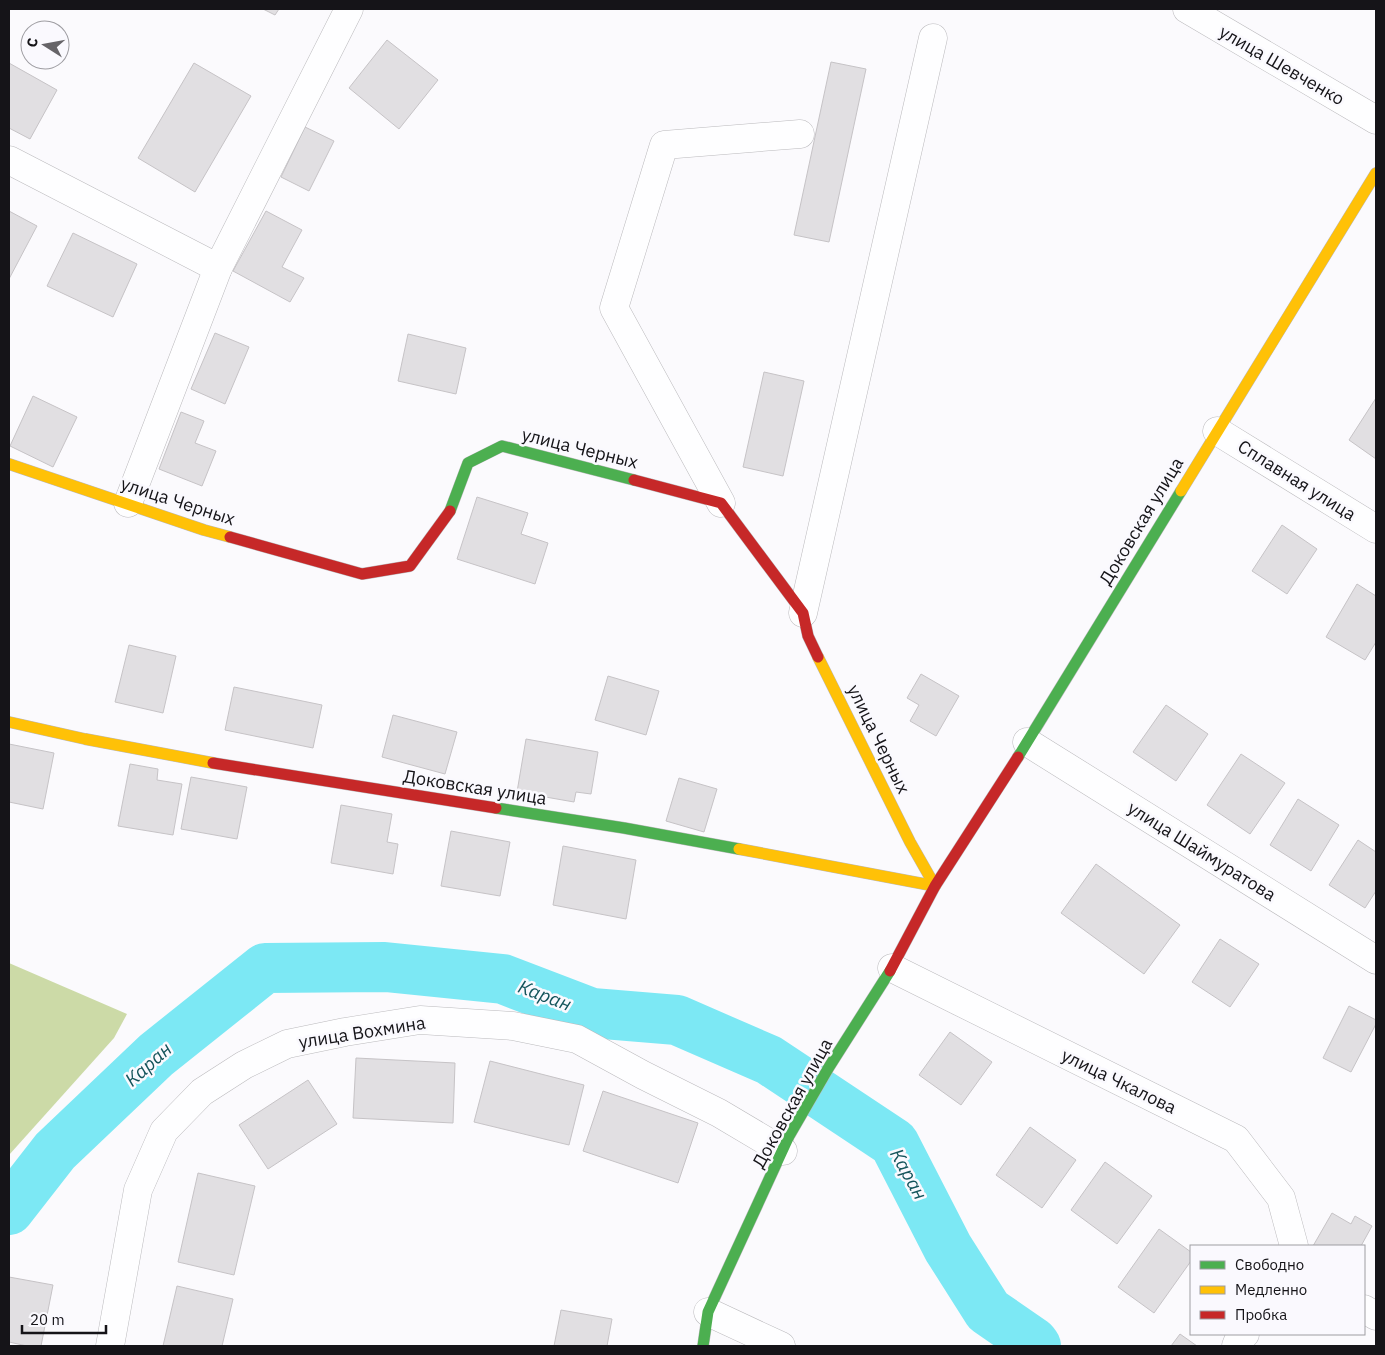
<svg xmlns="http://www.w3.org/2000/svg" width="1385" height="1355" font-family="'IBM Plex Sans',sans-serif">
<rect width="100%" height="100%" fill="#fbfafd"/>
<path fill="#ccdaa7" d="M9 963 127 1014 114 1038 9 1155Z"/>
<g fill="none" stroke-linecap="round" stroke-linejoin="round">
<path stroke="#7ce8f4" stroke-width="50" d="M9 1210 55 1151 156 1055 265 968 385 967 503 979 592 1013 677 1020 769 1060 894 1143 948 1248 988 1311 1033 1342 1036 1346"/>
</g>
<g fill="#e1dfe2" stroke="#c6c3c6">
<path d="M263 9H279L275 15Z"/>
<path d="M387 40 438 80 399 129 349 88Z"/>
<path d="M831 62 866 69 829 242 794 235Z"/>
<path d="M9 63 57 90 30 139 9 128Z"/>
<path d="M194 63 251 96 195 192 138 158Z"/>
<path d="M305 127 334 141 309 191 281 177Z"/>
<path d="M9 211 37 226 9 279Z"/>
<path d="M266 211 302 230 282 267 304 278 290 302 233 271Z"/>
<path d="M73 233 137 264 113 317 47 286Z"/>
<path d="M215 333 249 347 225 404 191 389Z"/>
<path d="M408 334 466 348 456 394 398 381Z"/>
<path d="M764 372 804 381 783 476 743 467Z"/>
<path d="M33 396 77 417 53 467 10 446Z"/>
<path d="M1376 398V459L1349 440Z"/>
<path d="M181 412 204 421 195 443 216 451 202 486 159 469Z"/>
<path d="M477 497 528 513 521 534 548 543 535 584 457 559Z"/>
<path d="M1282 525 1317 549 1287 594 1252 571Z"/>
<path d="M1357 584 1376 596V642L1365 660 1326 637Z"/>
<path d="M129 645 176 656 163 713 115 702Z"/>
<path d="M921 674 959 696 936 736 910 721 919 705 907 698Z"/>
<path d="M608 676 659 691 646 735 595 720Z"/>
<path d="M234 687 322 705 313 748 225 730Z"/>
<path d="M1166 705 1208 734 1176 781 1133 752Z"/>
<path d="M393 715 457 732 445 774 382 757Z"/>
<path d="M526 739 598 752 591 794 576 792 574 802 517 792Z"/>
<path d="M9 744 54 753 43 809 9 802Z"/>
<path d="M1241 754 1285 783 1250 834 1207 805Z"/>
<path d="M130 764 158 769 157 780 182 784 173 835 118 826Z"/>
<path d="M191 777 247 787 237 839 181 829Z"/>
<path d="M679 778 717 789 704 832 666 821Z"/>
<path d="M1298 799 1339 825 1311 871 1270 845Z"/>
<path d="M341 805 392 814 387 842 398 844 393 874 331 863Z"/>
<path d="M451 831 510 842 500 896 441 886Z"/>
<path d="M1358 840 1376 852V891L1365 908 1329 885Z"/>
<path d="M563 846 636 860 626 919 553 905Z"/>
<path d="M1096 864 1180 925 1144 974 1061 913Z"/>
<path d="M1220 939 1259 964 1230 1007 1192 982Z"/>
<path d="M1349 1006 1376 1020V1024L1351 1072 1323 1058Z"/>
<path d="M950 1032 992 1062 961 1105 919 1075Z"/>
<path d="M356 1058 455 1063 453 1123 353 1118Z"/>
<path d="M490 1061 584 1085 569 1145 474 1122Z"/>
<path d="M308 1080 337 1124 268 1169 239 1125Z"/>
<path d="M603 1091 698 1123 678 1183 583 1151Z"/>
<path d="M1030 1127 1076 1160 1042 1208 996 1175Z"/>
<path d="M1105 1162 1152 1196 1117 1244 1071 1210Z"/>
<path d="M198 1173 255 1186 234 1275 178 1262Z"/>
<path d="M1332 1213 1351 1224 1355 1216 1372 1226 1361 1246H1313Z"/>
<path d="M1159 1229 1191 1252V1261L1154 1313 1118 1287Z"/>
<path d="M9 1277 53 1285 41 1346H27L9 1342Z"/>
<path d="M177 1286 233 1299 222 1346H163Z"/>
<path d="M561 1310 612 1319 607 1346H554Z"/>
<path d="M1180 1334 1197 1346H1171Z"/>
</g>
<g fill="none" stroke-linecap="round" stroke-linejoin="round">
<g stroke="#bbbabd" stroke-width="29">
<g id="street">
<path d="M1187 9 1376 120"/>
<path d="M9 160 218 268"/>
<path d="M1217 431 1376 529"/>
<path d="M128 503 218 268 349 9"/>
<path d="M721 503 614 308 664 145 800 134"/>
<path d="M803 613 933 38"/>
<path d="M1027 742 1376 960"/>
<path d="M892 968 1236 1139 1281 1198 1294 1246"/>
<path d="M1364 1309 1376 1316"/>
<path d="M708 1312 781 1346"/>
<path d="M110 1346 138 1190 164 1131 202 1092 244 1065 287 1044 345 1032 420 1020 513 1026 577 1039 643 1075 719 1113 783 1151"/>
<path d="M1236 1346 1238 1341 1245 1334"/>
</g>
</g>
<g stroke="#bbbabd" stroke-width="12">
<g id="fast">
<path d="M450 511 468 463 502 446 634 480"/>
<path d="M1018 757 1181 491"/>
<path d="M496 808 624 828 739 849"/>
<path d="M703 1346 708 1312 789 1136 829 1067 890 971"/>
</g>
</g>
<g stroke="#bbbabd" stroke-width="12">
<g id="slow">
<path d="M9 464 204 530 230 537"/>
<path d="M1181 491 1376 173"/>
<path d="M818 657 910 842 935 886"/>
<path d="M9 722 85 739 213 763"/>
<path d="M739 849 935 886"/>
</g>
</g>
<g stroke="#bbbabd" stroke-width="12">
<g id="jam">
<path d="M634 480 721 503 803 613 808 636 818 657"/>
<path d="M230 537 362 574 410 566 450 511"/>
<path d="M213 763 496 808"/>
<path d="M890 971 935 886 1018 757"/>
</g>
</g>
<use href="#street" stroke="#fefeff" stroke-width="28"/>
<use href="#fast" stroke="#4caf50" stroke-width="11"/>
<use href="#slow" stroke="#ffc107" stroke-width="11"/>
<use href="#jam" stroke="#c62828" stroke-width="11"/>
</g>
<g text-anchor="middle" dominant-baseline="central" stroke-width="5" stroke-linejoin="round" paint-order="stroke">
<g font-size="18" fill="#151418" stroke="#faf9fe">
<text transform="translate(1282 65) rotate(30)">улица Шевченко</text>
<text transform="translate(580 448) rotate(14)">улица Черных</text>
<text transform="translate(1297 480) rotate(32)">Сплавная улица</text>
<text transform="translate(178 501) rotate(18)">улица Черных</text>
<text transform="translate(1141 521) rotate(-59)">Доковская улица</text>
<text transform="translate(879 739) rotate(64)">улица Черных</text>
<text transform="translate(475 787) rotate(9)">Доковская улица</text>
<text transform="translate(1202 851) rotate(32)">улица Шаймуратова</text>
<text transform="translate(362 1032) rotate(-9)">улица Вохмина</text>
<text transform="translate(1119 1081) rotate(26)">улица Чкалова</text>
<text transform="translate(792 1103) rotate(-61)">Доковская улица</text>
</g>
<g font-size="19" font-style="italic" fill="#14545b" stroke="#faf9fe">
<text transform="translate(545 995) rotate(21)">Каран</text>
<text transform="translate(148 1064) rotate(-42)">Каран</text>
<text transform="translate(909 1174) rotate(61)">Каран</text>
</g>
</g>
<rect width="1385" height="1355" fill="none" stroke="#151418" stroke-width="20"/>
<rect x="1190" y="1245" width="175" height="90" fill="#faf9fe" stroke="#9e9da2"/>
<rect x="1200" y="1261" width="25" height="8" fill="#4caf50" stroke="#9e9da2"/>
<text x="1235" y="1270" font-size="15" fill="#151418">Свободно</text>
<rect x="1200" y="1286" width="25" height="8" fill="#ffc107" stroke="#9e9da2"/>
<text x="1235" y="1295" font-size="15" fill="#151418">Медленно</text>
<rect x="1200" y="1311" width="25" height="8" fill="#c62828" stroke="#9e9da2"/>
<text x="1235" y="1320" font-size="15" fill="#151418">Пробка</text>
<g transform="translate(45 45) rotate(281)"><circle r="24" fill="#faf9fe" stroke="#9e9da2"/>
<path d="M0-4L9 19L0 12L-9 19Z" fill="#666468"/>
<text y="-8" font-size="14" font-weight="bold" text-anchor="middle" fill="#151418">С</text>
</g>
<path d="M22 1325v8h84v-8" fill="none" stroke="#151418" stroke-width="2.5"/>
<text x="30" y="1325" font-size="15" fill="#151418" stroke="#faf9fe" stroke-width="4" paint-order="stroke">20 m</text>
</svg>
